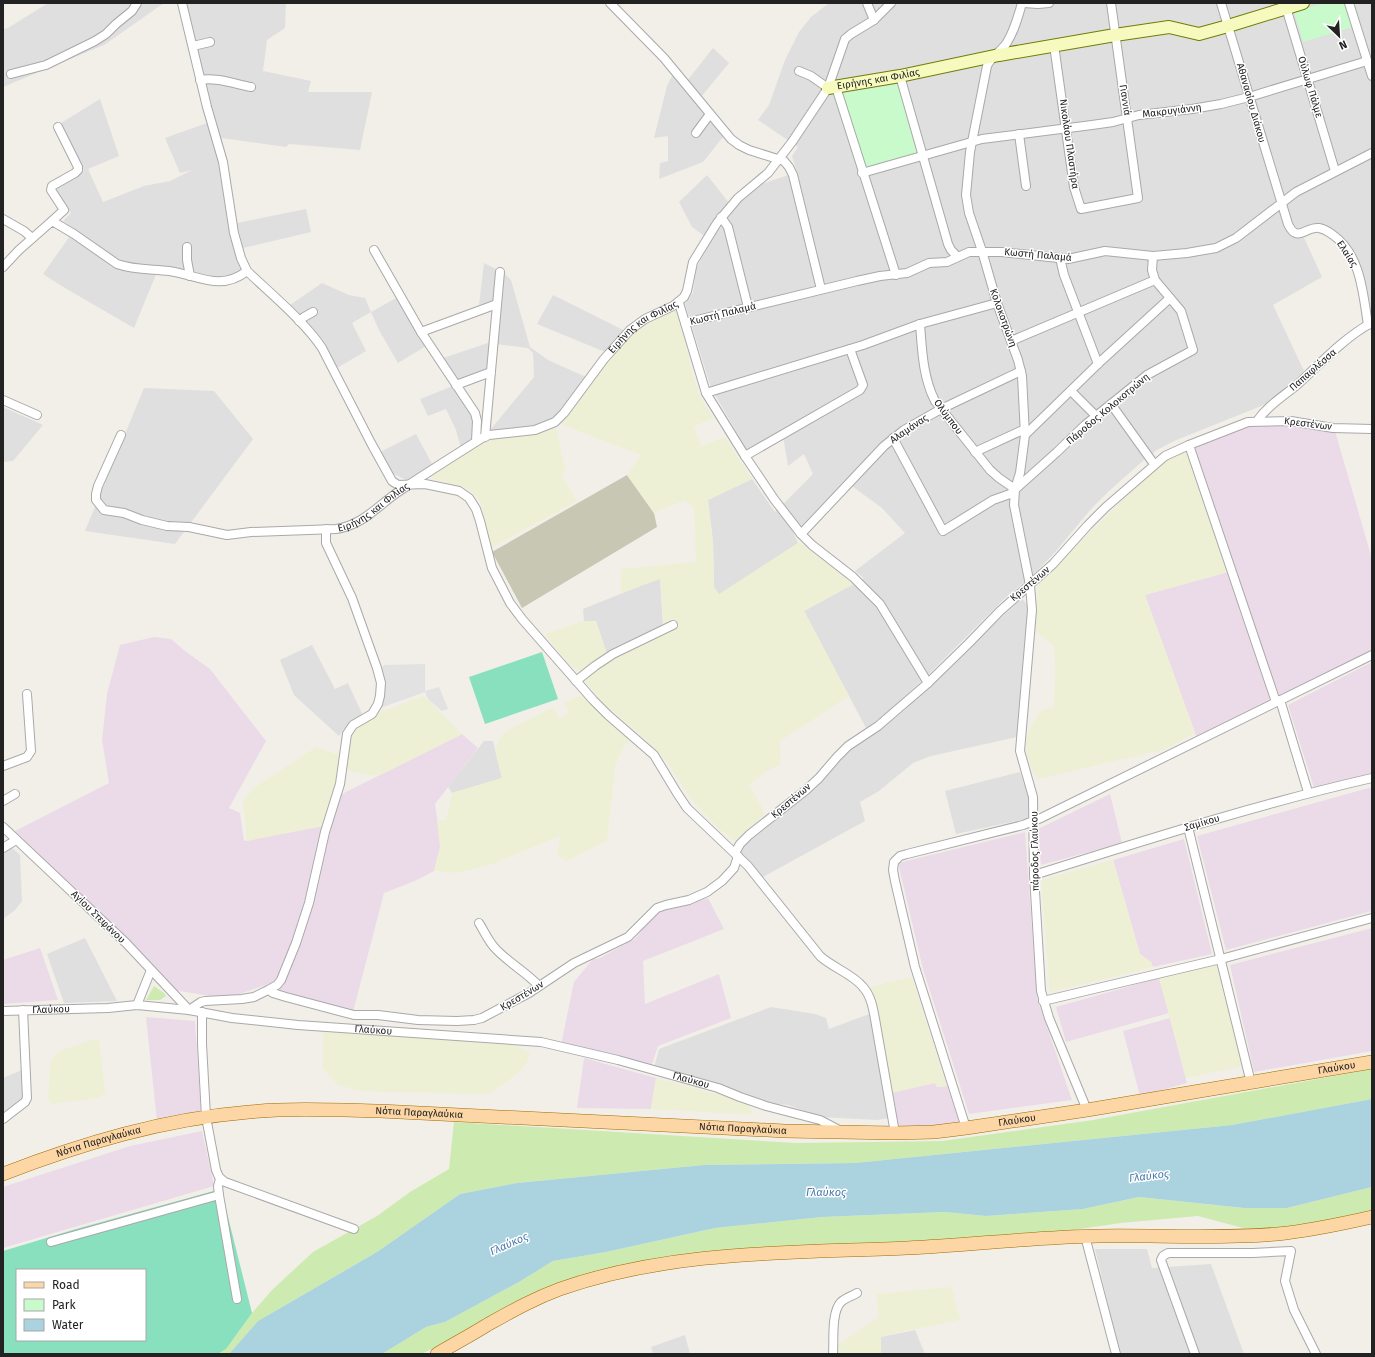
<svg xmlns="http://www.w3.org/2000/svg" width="1375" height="1357" font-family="'Fira Sans',sans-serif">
<rect width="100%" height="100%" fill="#f2efe9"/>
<g fill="#e0dfdf">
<path d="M48 3H164L104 45 3 87V29L8 28Z"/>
<path d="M186 3H286L285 28 267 40 263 71 311 81 308 92H372L360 150 289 144 286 147 221 138 206 85Z"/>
<path d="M829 3H1372V318L1363 276 1327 229 1301 231 1322 277 1273 305 1304 371 1271 402 1174 441 1157 450 1145 459 1109 491 1091 509 1056 551 1037 571 1004 599 928 675 889 711 866 728 804 611 864 578 855 571 905 533 882 508 845 481 794 534 798 543 719 595 714 587 713 542 708 500 752 479 775 512 813 474 804 454 788 466 782 430 747 450 711 388 685 304 693 293 696 270 699 263 711 241 692 227 679 202 707 175 733 208 759 185 797 172 792 156 798 147 758 120 769 105 785 60 799 32 811 17Z"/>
<path d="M713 48 729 63 696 103 723 137 703 162 659 179 660 163 668 161V136L654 138 667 86 673 74 683 86Z"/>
<path d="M100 99 119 156 88 169 103 202 144 186 170 181 192 170 180 173 165 138 207 123 218 162 228 225 241 268 240 272 226 278 207 277 180 269 159 267 134 328 65 288 43 274 75 229 63 221 71 213 55 189 84 171 61 123Z"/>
<path d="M306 209 311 232 243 248 237 223Z"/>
<path d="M484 263 504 273 511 280 530 347 548 360 586 377 558 414 552 419 537 425 495 432 490 430 534 377 533 353 528 348 496 344 501 299 479 305Z"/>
<path d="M322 283 349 295 365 298 371 312 396 298 426 346 398 363 379 330 371 312 352 323 366 351 337 368 325 344 290 305Z"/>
<path d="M553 295 625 331 605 352 537 324Z"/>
<path d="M491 342 488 371 459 382 443 358Z"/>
<path d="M453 386 473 418V440L461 448 456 430 446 409 428 416 420 399Z"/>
<path d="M144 388 214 391 253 439 175 544 85 531Z"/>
<path d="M3 407 43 425 13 461 3 462Z"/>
<path d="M416 434 433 466 408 481 394 474 389 469 380 452Z"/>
<path d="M660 578 663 628 607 654 596 621H584L583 609Z"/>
<path d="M1022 598 1027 605 1029 615 1017 737 931 756 913 763 879 791 860 802 865 821 761 878 740 853 745 845 811 790 827 776 846 753 859 743 879 731 905 710 919 694Z"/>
<path d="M312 645 335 689 348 683 363 716 349 723 339 736 294 695 280 660Z"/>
<path d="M484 741H493L502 778 452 793 448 787Z"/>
<path d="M1020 772 1029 798 1031 811 1030 818 956 834 945 791Z"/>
<path d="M10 846 20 855 22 901 15 910 3 919V850Z"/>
<path d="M85 938 117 1001H118L64 1003 47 954Z"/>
<path d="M771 1007 815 1014 826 1018 829 1029 872 1013 889 1118 877 1120 820 1117 788 1105 779 1104 773 1106 654 1068 659 1049Z"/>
<path d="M24 1069V1097L21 1101 3 1116V1078Z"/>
<path d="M1095 1249H1147L1152 1268 1211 1264 1244 1354H1120Z"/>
<path d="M915 1330 925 1354H881V1337Z"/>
<path d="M685 1335 690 1354H653L651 1347Z"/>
</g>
<g fill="#ebdbe8">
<path d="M1280 422 1335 431 1372 559V650L1277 700 1193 445 1245 425Z"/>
<path d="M1228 572 1272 701 1197 738 1145 595Z"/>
<path d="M154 637 171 639 185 651 210 669 266 741 229 808 240 813 244 841 323 826 306 904 301 921 277 981 234 996 217 997 173 990 145 961 106 917 15 831 109 783 102 740 107 694 120 645Z"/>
<path d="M1372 662V773L1314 788 1288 705Z"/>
<path d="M462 734 478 748 435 804 440 837V847L434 871 417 880 384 893 353 1012 279 991 290 967 314 903 326 837 340 795Z"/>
<path d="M1372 787V911L1226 950 1197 836Z"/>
<path d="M1110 794 1122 843 1041 865 1038 829Z"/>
<path d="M1025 832 1037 998 1072 1100 969 1114 923 969 898 863Z"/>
<path d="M1184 839 1212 954 1153 967 1151 962 1140 954 1113 860Z"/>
<path d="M708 898 724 929 643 961 645 1004 719 974 731 1018 658 1046 651 1067 629 1062 628 1058 561 1045 574 982 593 959H598L635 939 641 932 645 923 657 912Z"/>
<path d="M1372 928V1051L1254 1072 1230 965Z"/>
<path d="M40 948 58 1000 3 1004V960Z"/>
<path d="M1159 978 1169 1013 1066 1042 1056 1007Z"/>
<path d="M146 1017 195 1021 201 1113 157 1121Z"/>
<path d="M1170 1018 1187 1083 1140 1096 1123 1031Z"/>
<path d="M584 1058 656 1078 651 1109 577 1108Z"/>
<path d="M936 1082 937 1087 947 1086 961 1128 899 1133 891 1093Z"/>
<path d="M202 1131 214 1186 3 1248V1187L130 1146Z"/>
</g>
<path fill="#c7c7b4" d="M627 475 654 513 657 527 522 608 492 552Z"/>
<g fill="#eef0d5">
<path d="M676 306 694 379 700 397 714 418 694 426 701 446 725 437 752 479 708 500 713 542 714 587 719 594 798 543H801L854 584 804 611 849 696 780 741 781 764 767 771 749 785 763 809 764 815 735 841 719 829 690 798 665 759 644 738 603 703 584 680V677L601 664 664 632 660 579 621 593V569L696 562 694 509 685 500 654 513 627 475 641 455 560 424 563 417 614 351 637 326Z"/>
<path d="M549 427 556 429 566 471 561 474 577 501 491 548 481 503 475 495 468 489 460 486 433 479 428 475 482 439Z"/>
<path d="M1188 447 1228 572 1145 595 1195 733 1163 750 1038 779 1033 772 1026 752V740L1031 726 1042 710 1054 707 1055 667 1054 646 1035 631 1038 584 1076 545 1158 466 1174 454Z"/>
<path d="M584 621H596L607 654 581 671 571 666 545 635 548 633Z"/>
<path d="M584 694 632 738 624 746 615 766 607 841 566 861 557 855 560 836 490 865 457 873 434 871 440 847 437 820H446L452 793 502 778 495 750 500 738 503 734 512 728 552 708H554L559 719 569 714 564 703Z"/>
<path d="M424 696 462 734 378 776 346 770 353 730 374 714Z"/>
<path d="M316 747 341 756 336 786 323 826 247 841 243 802 245 798 254 788Z"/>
<path d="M1113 860 1140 954 1151 962 1153 967 1050 992 1041 880Z"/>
<path d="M1219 962 1244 1066 1186 1078 1159 978Z"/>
<path d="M912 978 947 1086 937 1087 935 1083 891 1093 868 988 891 981Z"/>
<path d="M323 1031 508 1042 530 1053 527 1063 516 1075 489 1094 360 1091 338 1085 323 1069Z"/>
<path d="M92 1040H99L105 1093 98 1098 51 1104 48 1099 51 1060 59 1051Z"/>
<path d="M656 1078 747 1102 754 1115 651 1109Z"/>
<path d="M952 1287 960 1320 881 1336V1354H838L839 1344 879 1317 876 1294Z"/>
</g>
<g fill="#cdebb0">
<path d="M154 986 164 993 166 996 160 1000H146Z"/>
<path d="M1372 1069V1099L1232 1125 855 1163 704 1165 517 1183 460 1194 377 1252 258 1321 229 1354H218L226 1349 252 1313 272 1290 313 1252 377 1216 410 1192 449 1169 454 1122 796 1143 942 1141 1093 1120Z"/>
<path d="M1372 1187V1211L1319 1222 1280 1228H1243L1198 1216 1121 1223 1045 1234 910 1242 788 1246 577 1282 421 1354H382L426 1327 445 1322 519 1282 553 1261 606 1252 715 1228 822 1217 945 1212 986 1216 1083 1209 1139 1197 1244 1208H1287Z"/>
</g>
<g fill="#c8facc">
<path d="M1324 3H1345L1353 27 1303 42 1294 12Z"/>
<path d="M898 84 917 154 865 168 842 93Z"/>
</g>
<g fill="#88e0be" fill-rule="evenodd">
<path d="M542 652 558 699 485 724 469 677Z"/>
<path d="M221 1189 252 1313 226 1349 218 1354H3V1251L76 1229ZM17 1270H145V1340H17Z"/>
</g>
<path fill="#e2e2e2" d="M425 664V691L439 687 448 709 442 711 428 699 425 692 380 708 383 675 381 668 384 665Z"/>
<path fill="#aad3df" d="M1372 1099V1187L1287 1208H1244L1139 1197 1083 1209 986 1216 945 1212 822 1217 715 1228 606 1252 553 1261 519 1282 445 1322 426 1327 382 1354H229L258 1321 377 1252 460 1194 517 1183 704 1165 855 1163 1232 1125Z"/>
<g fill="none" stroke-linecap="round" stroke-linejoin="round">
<g stroke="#a9a9a9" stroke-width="10">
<g id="street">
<path d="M182 3 207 107 223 162 234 233 241 258 247 271"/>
<path d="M610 3 664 58 731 139 739 145 749 150 784 161 789 167 793 175 821 289"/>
<path d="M867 3 874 20"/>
<path d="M1022 3C1018 17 1014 32 1006 44 1000 52 991 57 987 66L970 152 966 195 969 213 982 251 997 303 1018 360 1022 376 1025 435 1020 473 1015 489 1014 505 1030 585 1032 610 1020 751 1033 797 1034 875 1041 991 1049 1018 1087 1110"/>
<path d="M1024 3 1038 4 1049 3"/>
<path d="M1221 3 1288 224C1297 244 1306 226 1319 228 1324 229 1329 232 1333 235 1361 255 1363 294 1368 325"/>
<path d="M1349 3 1372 76"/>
<path d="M1285 4 1335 171"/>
<path d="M1054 45 1074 187 1081 209 1138 198 1111 3"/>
<path d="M193 46 210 42"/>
<path d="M799 71 811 76 828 88"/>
<path d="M11 74 46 65 95 41 106 34 116 24 132 11 137 3"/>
<path d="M900 76 948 244 951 250 957 256"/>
<path d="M200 80C216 77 235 84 251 87"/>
<path d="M836 87 896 275"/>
<path d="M696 133 710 114"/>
<path d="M1019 134 1026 186"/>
<path d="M862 173 982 139 1092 125 1113 122 1139 115 1192 109 1221 104 1249 97 1367 61"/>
<path d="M721 217 728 227 748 307"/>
<path d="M3 219 24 231 32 238"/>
<path d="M52 221 64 210 51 190 52 186 75 173 78 170V167L58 127"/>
<path d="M187 247V260L190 276"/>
<path d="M374 250 421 332 475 413 477 421 476 441"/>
<path d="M1060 258 1064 275 1098 364"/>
<path d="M3 267 19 250 52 221 74 234 117 264C134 270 152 269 169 271 198 275 220 292 247 271 270 293 305 322 322 348L371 443 392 481 398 485 425 484 459 491 469 498 476 509 480 521 492 568 510 603 522 619 593 700 608 715 654 755 677 793 687 808 748 866 820 956C833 968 853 974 863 987 871 996 873 1008 875 1019L895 1133"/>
<path d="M679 303 706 393 745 456 774 499 801 534 812 545 853 577 880 604 928 683"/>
<path d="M299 321 304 317 313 312"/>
<path d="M685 323 857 281 880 276 907 273 929 263 947 262 969 252H1002L1068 259 1105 251 1153 256 1187 253 1216 248 1236 238 1296 192 1372 153"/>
<path d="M920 324C922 350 923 378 935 401L990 470 999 478 1015 489"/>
<path d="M421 332 497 304"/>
<path d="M1011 341 1155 280"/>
<path d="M456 385 491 372"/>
<path d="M1071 391 1096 416"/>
<path d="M706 393 863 345 920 324 997 303"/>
<path d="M3 400 37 415"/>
<path d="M1111 404 1154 464"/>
<path d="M1257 421C1268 405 1284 396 1298 384 1321 363 1344 338 1371 323"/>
<path id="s1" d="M121 435 98 486 96 494V500L104 510 124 513 142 520 167 526 189 527 227 535 251 532 336 529C364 525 379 504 401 490 428 472 455 455 482 438L489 435 535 430 555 422 564 413 604 359 630 330 645 319 673 306 684 297 687 291 693 262 717 223 738 198 768 173 792 142 828 88 845 39 851 34 874 20 891 3"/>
<path d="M1025 435 1101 361 1170 298"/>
<path d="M485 437 500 272"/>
<path d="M893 438 943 531 993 500 1010 494 1057 452 1085 425 1147 375 1193 350 1181 311 1155 280 1152 270 1153 256"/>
<path d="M1189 445 1276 702"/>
<path d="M975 452 1025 429"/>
<path d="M745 456 860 390 863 385 850 349"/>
<path d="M801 534 884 446 904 430 941 409 1021 371"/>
<path d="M576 681 595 666 613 654 673 625"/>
<path d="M1280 700 1308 792"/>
<path d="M3 766 27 757 31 751 27 694"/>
<path d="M3 801 15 794"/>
<path d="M3 827 126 943 189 1010 201 1002 205 1001 242 999 254 997 268 990 277 985 281 980 296 943 309 903 325 832 340 784 347 734 353 725 372 714 378 704 380 696 381 683 377 668 352 598 326 543V529"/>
<path d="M1188 827 1251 1083"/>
<path d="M3 848 16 840"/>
<path d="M735 853 740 844 749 835 806 790 819 778 837 757 848 746 878 726 928 683 969 643 1000 611 1053 564 1088 525 1106 507 1165 456 1189 445 1248 422 1291 421 1333 428 1372 429"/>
<path d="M1034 875C1146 840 1258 804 1372 778"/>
<path d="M479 923C484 931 488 940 494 947 507 962 525 971 539 986"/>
<path d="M269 990 273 993 286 997 354 1015H378L418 1020 457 1021 474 1020 482 1018 529 993 574 963 628 937 657 908 666 905 689 900 707 892 722 881 734 868 738 856"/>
<path d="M1043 1001 1221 959 1372 918"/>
<path d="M137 1005 151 970"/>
<path id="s2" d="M3 1011 108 1008 137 1005 189 1010 232 1018 298 1025 541 1042 618 1060 718 1088 740 1097 766 1106 820 1120 839 1130"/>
<path d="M202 1012V1044L206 1117 216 1170 219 1177 225 1182 354 1229"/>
<path d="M3 1119 25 1102 27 1098 23 1010"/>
<path d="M966 1128 915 967 895 881 893 870 894 862 900 856 907 854 1023 825 1041 818 1372 655"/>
<path d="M220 1179 218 1186 219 1195 237 1299"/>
<path d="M1085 1236 1116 1354"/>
<path d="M51 1242 219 1195"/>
<path d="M833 1354C834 1341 831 1312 841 1302 845 1298 852 1296 857 1293"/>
<path d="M1195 1354 1161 1260 1163 1256 1168 1253H1253L1291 1251 1285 1281 1294 1310 1316 1354"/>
</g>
</g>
<g stroke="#707d05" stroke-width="14">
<g id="secondary">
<path id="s3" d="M828 88 900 76 999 55 1115 35 1169 27 1199 34 1228 26 1303 3"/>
</g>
</g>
<g stroke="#a06b00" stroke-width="14">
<g id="primary">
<path id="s4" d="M3 1174C83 1143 164 1119 249 1112 292 1108 336 1110 380 1111L785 1131 895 1133 934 1132 966 1128 1087 1110 1372 1062"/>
<path d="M437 1354C454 1344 471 1335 487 1325 512 1311 533 1299 560 1289 671 1250 791 1253 907 1248 971 1245 1035 1237 1099 1236 1159 1235 1218 1239 1277 1234 1309 1231 1341 1224 1372 1217"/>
</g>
</g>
<use href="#street" stroke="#fff" stroke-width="8"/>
<use href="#secondary" stroke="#f7fabf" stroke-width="12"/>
<use href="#primary" stroke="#fcd6a4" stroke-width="13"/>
</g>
<g text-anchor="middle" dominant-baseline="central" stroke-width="3" stroke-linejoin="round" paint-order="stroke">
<g font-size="10" fill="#222" stroke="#fff">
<text stroke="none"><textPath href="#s3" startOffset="51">Ειρήνης και Φιλίας</textPath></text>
<text transform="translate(1310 87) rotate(73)">Ούλωφ Πάλμε</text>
<text transform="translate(1125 100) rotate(81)">Γιαννιά</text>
<text transform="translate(1251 103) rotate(74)">Αθανασίου Διάκου</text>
<text transform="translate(1172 111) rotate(-7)">Μακρυγιάννη</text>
<text transform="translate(1069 144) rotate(82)">Νικολάου Πλαστήρα</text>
<text transform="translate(1347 254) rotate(57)">Ελαίας</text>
<text transform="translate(1038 255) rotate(5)">Κωστή Παλαμά</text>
<text transform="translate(723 314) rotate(-14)">Κωστή Παλαμά</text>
<text transform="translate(1003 318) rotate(70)">Κολοκοτρώνη</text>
<text stroke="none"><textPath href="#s1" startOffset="698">Ειρήνης και Φιλίας</textPath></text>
<text transform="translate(1313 370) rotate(-41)">Παπαφλέσσα</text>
<text transform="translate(1108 409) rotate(-40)">Πάροδος Κολοκοτρώνη</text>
<text transform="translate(948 417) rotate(53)">Ολύμπου</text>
<text transform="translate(1308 424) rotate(7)">Κρεστένων</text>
<text transform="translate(909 429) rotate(-34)">Αλαμάνας</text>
<text stroke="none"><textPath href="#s1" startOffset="362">Ειρήνης και Φιλίας</textPath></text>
<text transform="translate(1030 584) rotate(-40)">Κρεστένων</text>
<text transform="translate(791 801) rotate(-40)">Κρεστένων</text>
<text transform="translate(1202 823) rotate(-16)">Σαμίκου</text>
<text transform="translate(1035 851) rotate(-91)">πάροδος Γλαύκου</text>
<text transform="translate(98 917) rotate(44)">Αγίου Στεφάνου</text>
<text transform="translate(522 996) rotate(-31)">Κρεστένων</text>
<text stroke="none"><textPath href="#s2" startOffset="48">Γλαύκου</textPath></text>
<text stroke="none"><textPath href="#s2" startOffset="372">Γλαύκου</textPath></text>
<text stroke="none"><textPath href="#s4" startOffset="1348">Γλαύκου</textPath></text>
<text stroke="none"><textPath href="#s2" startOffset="695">Γλαύκου</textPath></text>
<text stroke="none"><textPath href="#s4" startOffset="425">Νότια Παραγλαύκια</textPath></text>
<text stroke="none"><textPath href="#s4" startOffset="1024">Γλαύκου</textPath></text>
<text stroke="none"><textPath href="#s4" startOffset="749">Νότια Παραγλαύκια</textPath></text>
<text stroke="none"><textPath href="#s4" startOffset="101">Νότια Παραγλαύκια</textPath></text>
</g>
<g font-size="11" font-style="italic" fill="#4a7aab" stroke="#fff">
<text transform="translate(1149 1176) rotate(-7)">Γλαύκος</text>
<text x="826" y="1192">Γλαύκος</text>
<text transform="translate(509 1244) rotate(-24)">Γλαύκος</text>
</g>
</g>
<rect width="1375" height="1357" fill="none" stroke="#222222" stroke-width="8"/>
<rect x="16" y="1269" width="130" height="72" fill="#ffffff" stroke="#a7a7a7"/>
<rect x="24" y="1282" width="20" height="6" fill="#fcd6a4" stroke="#a7a7a7"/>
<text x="52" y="1289" font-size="12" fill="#222222">Road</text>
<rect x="24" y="1299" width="20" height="12" fill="#c8facc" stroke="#a7a7a7"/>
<text x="52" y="1309" font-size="12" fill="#222222">Park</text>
<rect x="24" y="1319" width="20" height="12" fill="#aad3df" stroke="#a7a7a7"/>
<text x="52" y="1329" font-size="12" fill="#222222">Water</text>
<g transform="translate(1339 36) rotate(155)" stroke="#ffffff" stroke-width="3" paint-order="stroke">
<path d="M0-3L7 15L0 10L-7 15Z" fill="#222222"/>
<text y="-6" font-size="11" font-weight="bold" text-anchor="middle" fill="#222222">N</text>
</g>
</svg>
